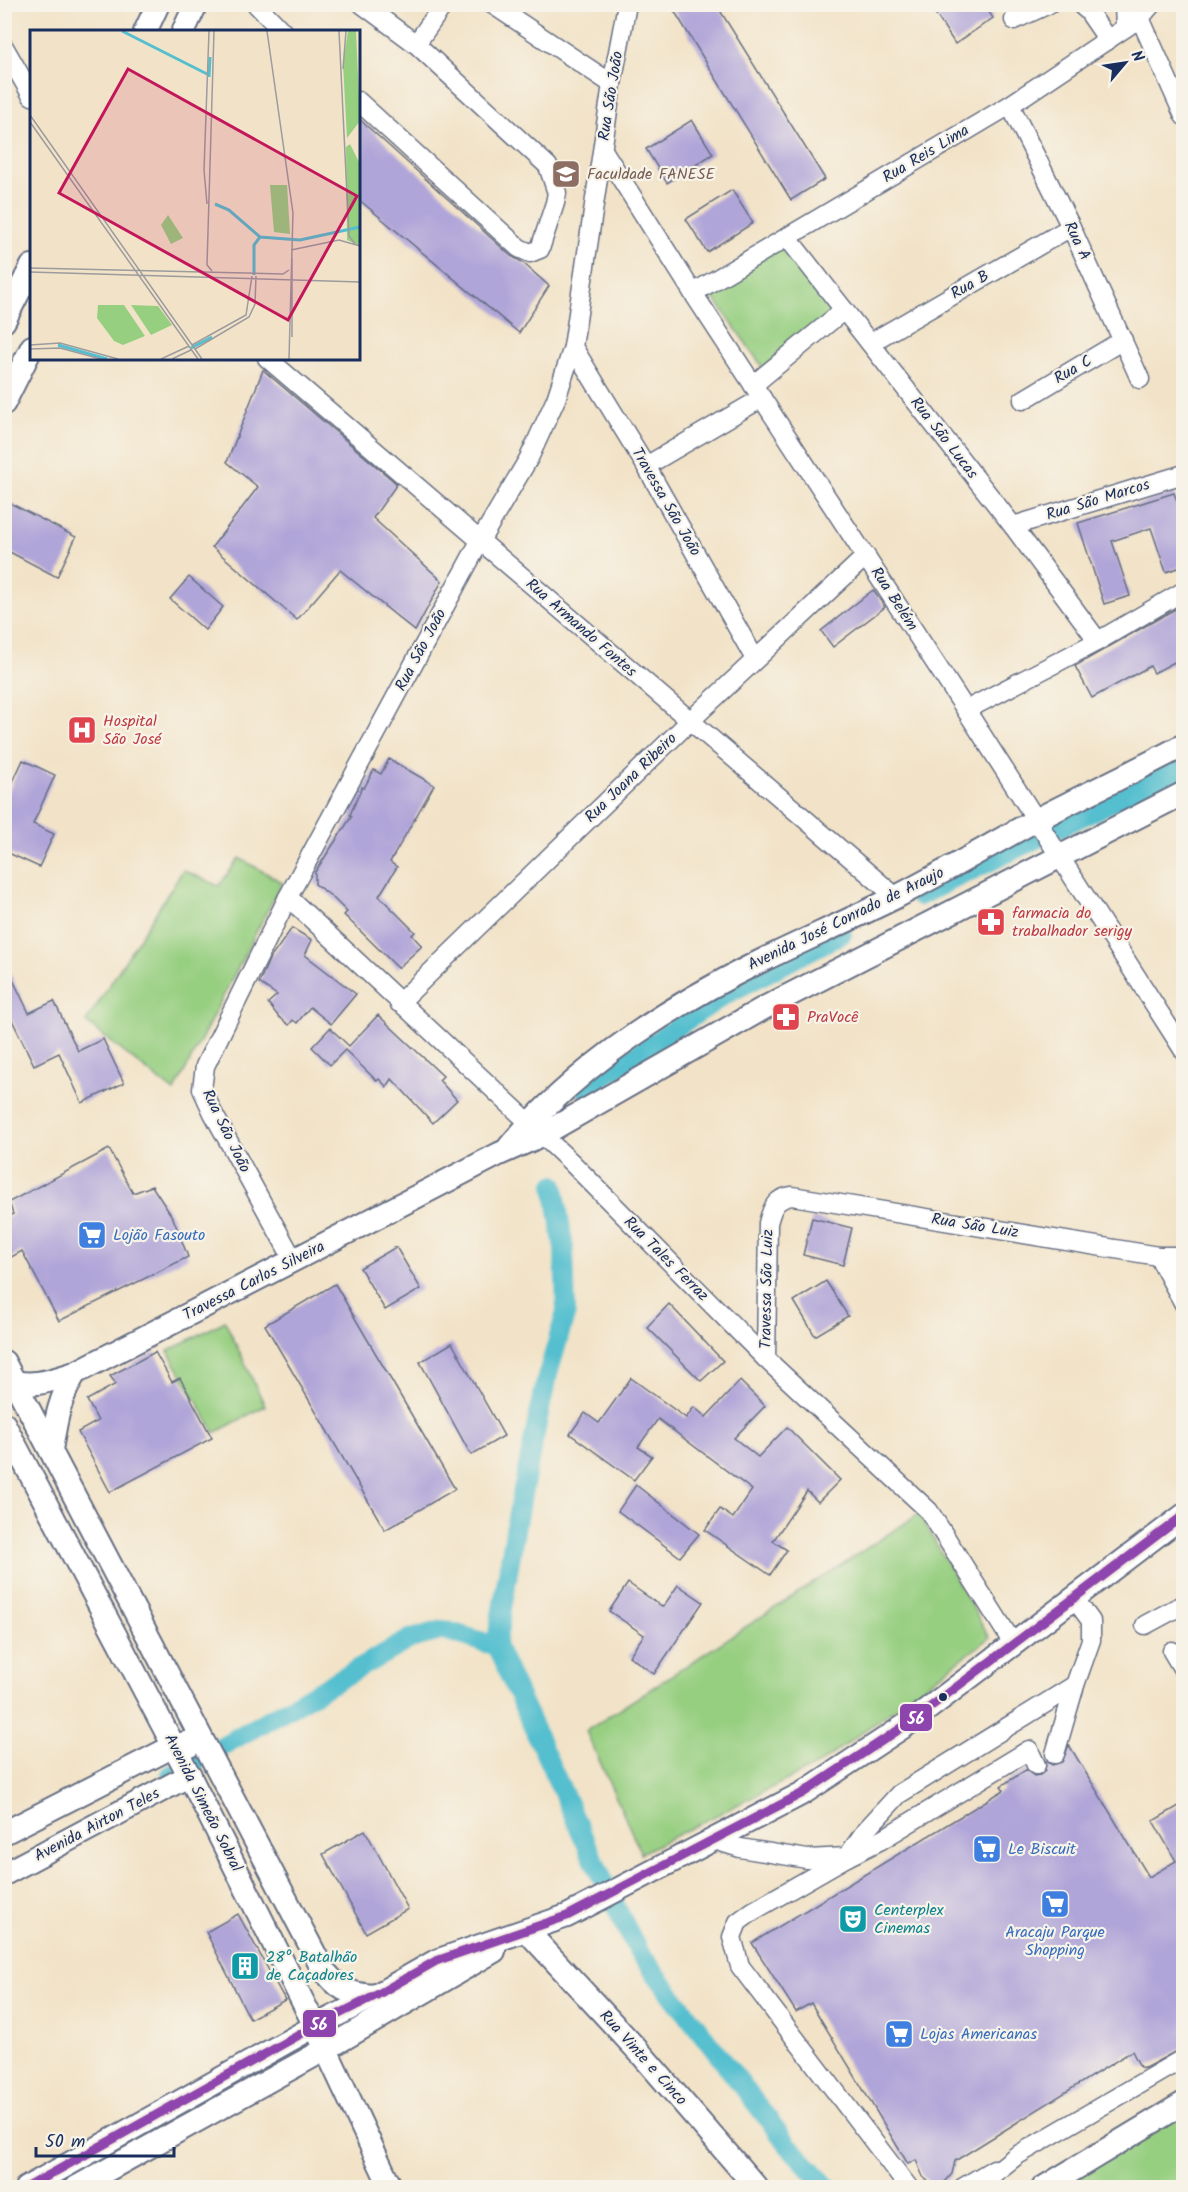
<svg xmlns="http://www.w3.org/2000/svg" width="1188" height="2192" font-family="Kalam,sans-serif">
<rect width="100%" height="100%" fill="#f7f3e8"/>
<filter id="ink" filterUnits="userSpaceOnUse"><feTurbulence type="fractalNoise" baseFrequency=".0167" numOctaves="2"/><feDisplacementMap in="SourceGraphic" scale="12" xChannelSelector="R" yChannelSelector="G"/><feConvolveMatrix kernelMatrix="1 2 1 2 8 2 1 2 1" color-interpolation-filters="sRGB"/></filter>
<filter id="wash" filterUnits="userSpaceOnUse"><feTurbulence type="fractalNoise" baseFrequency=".008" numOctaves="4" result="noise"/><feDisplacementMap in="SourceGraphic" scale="24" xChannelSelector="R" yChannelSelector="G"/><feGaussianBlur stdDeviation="1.35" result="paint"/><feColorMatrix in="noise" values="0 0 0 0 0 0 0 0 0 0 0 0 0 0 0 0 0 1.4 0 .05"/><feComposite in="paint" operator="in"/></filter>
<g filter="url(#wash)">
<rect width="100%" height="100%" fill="#f2e3c8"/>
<g fill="#97cf81" stroke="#597f70" stroke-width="1.5">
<path d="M788 239 843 317 766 372 709 291Z"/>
<path d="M239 858 282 882 174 1092 86 1022 183 870 219 886Z"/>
<path d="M225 1321 265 1406 215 1433 168 1351Z"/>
<path d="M919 1514 990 1638 819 1764 641 1853 586 1731Z"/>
<path d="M1183 2102V2187H1041Z"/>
</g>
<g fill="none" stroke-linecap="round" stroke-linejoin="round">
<g stroke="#54bfcf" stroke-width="20">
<path d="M919 896 1184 767"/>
<path d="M585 1089 723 996 842 934"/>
<path d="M554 1185 564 1249 566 1312 546 1381 517 1518 496 1646 607 1889 638 1951 788 2145 829 2188"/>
<path d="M171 1775 410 1639 444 1630 496 1646"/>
</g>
</g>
<g id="blocks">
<g fill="#b0a5d8">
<path d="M670 4H716L825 179 791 200Z"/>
<path d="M929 4H984L993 18 955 44Z"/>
<path d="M358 118 511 256 522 262 549 286 519 333 358 199Z"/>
<path d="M692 120 713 154 667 183 646 149Z"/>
<path d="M732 190 753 223 707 252 686 219Z"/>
<path d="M263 370 397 484 373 518 442 581 415 631 340 570 297 620 212 547 258 487 227 462Z"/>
<path d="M1174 493 1184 519V566L1166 572 1151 528 1112 541 1130 596 1104 604 1078 523Z"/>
<path d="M4 500 76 537 57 577 4 549Z"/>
<path d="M189 577 223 607 205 630 170 599Z"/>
<path d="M873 590 885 607 833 647 821 631Z"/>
<path d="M1184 604V657L1154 673 1150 666 1092 698 1075 666Z"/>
<path d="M389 759 434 785 390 862 397 867 379 896 415 932 412 935 422 946 398 968 344 915 347 912 331 896 315 884V872L352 816 350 815 362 787 364 788 374 770 381 774Z"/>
<path d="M23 760 55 775 33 824 54 834 39 867 4 851V801Z"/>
<path d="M292 928 312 940 305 955 356 994 331 1024 310 1007 297 1023 293 1020 289 1025 278 1016 268 1003 277 995 259 983 269 960Z"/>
<path d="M4 961 29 1013 54 1001 78 1051 103 1039 124 1083 82 1103 59 1053 34 1065 11 1018 4 1021Z"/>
<path d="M378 1015 443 1076 439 1080 457 1100 433 1123 392 1079 387 1087 379 1079 377 1081 345 1050 330 1065 312 1047 330 1028 349 1046Z"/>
<path d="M109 1149 133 1193 152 1186 173 1218 188 1257 59 1321 22 1251 4 1261V1218L13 1214 9 1202Z"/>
<path d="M812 1218 852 1228 843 1265 803 1255Z"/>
<path d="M396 1247 421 1289 385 1310 360 1268Z"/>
<path d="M826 1281 848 1316 815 1336 794 1301Z"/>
<path d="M335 1284 455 1489 385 1530 265 1325Z"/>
<path d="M669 1304 723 1361 701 1381 647 1327Z"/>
<path d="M452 1343 504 1436 471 1455 420 1362Z"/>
<path d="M155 1352 172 1382 180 1378 212 1438 110 1492 78 1432 98 1421 87 1400 116 1384 110 1376Z"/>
<path d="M631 1378 686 1418 694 1407 706 1417 740 1381 765 1406 734 1438 758 1457 787 1427 840 1480 818 1502 807 1491 773 1541 787 1550 770 1575 705 1530 720 1509 733 1518 752 1490 658 1419 638 1447 652 1456 634 1480 570 1434 585 1413 599 1423Z"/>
<path d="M636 1485 699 1534 680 1557 618 1511Z"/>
<path d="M628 1583 663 1607 678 1585 703 1602 654 1674 629 1656 644 1635 609 1611Z"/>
<path d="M1069 1745 1149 1877 1176 1861 1153 1821 1184 1803V2047L1145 2068 1140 2067 1132 2051 955 2161 952 2174 945 2182 940 2184 930 2183 923 2177 916 2160 908 2164 811 2003 796 2012 752 1943 1004 1790 1001 1786 1026 1770 1034 1776 1040 1775 1045 1771 1046 1761 1052 1765 1062 1762Z"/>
<path d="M365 1830 408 1909 366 1933 323 1854Z"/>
<path d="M238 1914 285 2000 250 2019 206 1932Z"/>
</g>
</g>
</g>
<g filter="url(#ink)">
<use href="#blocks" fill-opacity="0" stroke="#666e83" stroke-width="1.5"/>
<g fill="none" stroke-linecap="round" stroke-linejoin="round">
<g stroke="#666e83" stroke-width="21">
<g id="minor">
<path d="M256 4 283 32"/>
<path d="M492 4 612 84"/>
<path d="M1080 4 1088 11 1108 40"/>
<path d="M1124 4 1125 28"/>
<path d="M1140 18 1184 116"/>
<path d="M1014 20 1049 4"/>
<path d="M416 44 444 4"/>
<path d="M4 47 32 96"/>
<path d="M358 101 519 248 530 253 540 249 555 203 557 193 548 166 416 44 362 4"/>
<path d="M1010 105 1071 227 1140 379"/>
<path d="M603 150 693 293 966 710 1184 1051"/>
<path d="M787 237 1013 526 1098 641"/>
<path d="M693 293 1010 105 1140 18 1152 4"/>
<path d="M870 343 1071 227"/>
<path d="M573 347 646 466 755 659"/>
<path d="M267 358 896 897"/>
<path d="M753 385 844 310"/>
<path d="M1023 400 1123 340"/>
<path d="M646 466 762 398"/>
<path d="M1013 526 1184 474"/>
<path d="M966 710 1098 641 1184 591"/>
<path d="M288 897 571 1162 766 1359 929 1511 1014 1645"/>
<path d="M399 1003 690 721 866 556"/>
<path d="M1158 1256 1184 1304"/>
<path d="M294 1261 213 1113 202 1089 205 1066 288 897 480 541 529 458 556 399 573 347 612 84 627 4"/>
<path d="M766 1359 768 1223C772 1208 775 1198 792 1196L1158 1256H1184"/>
<path d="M1145 1625 1184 1604"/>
<path d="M1172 1651 1184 1671"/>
<path d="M1055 1754 1075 1685 1091 1640V1621L1074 1598"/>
<path d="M714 1840 740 1848 807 1859 847 1857 881 1840 1029 1750 1036 1765"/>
<path d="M909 2188 740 1966 732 1937 738 1922 753 1911 847 1857 866 1830 899 1794 1075 1685"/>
<path d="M962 2188 994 2169"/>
<path d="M984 2188 992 2175 1016 2156 1184 2058"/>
</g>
</g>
<g stroke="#666e83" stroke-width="26">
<g id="major">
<path d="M145 32 158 4"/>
<path d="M183 32 196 4"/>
<path d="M4 321 32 266"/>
<path d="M4 403 32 347"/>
<path d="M509 1147C576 1067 666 1008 759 962 804 940 850 920 894 898 943 873 990 845 1038 819 1086 794 1136 771 1184 745"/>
<path d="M4 1362 321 1966C337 1989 347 1994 375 1996"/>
<path d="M6 1378C27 1390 53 1380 75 1373"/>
<path d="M4 1424 187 1771 315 2026 391 2188"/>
<path d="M51 1450C56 1420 59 1399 75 1373L499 1154 542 1135 764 1008 1184 793"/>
<path d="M4 1833 174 1746 185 1743 189 1746"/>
<path d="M4 1874 190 1775"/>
<path d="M527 1931 642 2055 757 2188"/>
<path d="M26 2188 315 2026 375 1996 436 1961 567 1916 803 1793 909 1723 1184 1515"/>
<path d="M75 2188 326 2049 494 1951"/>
<path d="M1043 2188 1184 2103"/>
</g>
</g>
<use href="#minor" stroke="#fff" stroke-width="18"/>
<use href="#major" stroke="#fff" stroke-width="22"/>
<g stroke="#f7f3e8" stroke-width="14">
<path id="bus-1" d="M26 2188 315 2026 375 1996 436 1961 567 1916 803 1793 909 1723 1184 1515"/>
</g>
<use href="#bus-1" stroke="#8e44ad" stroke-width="9"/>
</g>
</g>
<defs>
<g id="university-square" transform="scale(1.5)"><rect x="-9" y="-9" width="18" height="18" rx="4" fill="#8d6e63" stroke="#f7f3e8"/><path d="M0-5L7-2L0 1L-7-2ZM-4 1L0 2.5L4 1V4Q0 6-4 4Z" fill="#fff"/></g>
<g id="hospital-square" transform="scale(1.5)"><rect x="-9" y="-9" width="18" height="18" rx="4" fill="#e0444e" stroke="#f7f3e8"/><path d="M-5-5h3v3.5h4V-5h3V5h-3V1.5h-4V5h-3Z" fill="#fff"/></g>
<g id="pharmacy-square" transform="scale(1.5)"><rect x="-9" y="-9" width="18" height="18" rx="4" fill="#e0444e" stroke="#f7f3e8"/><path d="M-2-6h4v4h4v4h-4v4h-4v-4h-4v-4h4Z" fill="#fff"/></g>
<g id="supermarket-square" transform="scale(1.5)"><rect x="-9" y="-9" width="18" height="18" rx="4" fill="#3f7fe0" stroke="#f7f3e8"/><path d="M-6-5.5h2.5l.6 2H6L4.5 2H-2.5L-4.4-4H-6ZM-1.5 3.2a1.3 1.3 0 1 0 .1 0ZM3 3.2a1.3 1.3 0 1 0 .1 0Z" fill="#fff"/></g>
<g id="theatre-square" transform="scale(1.5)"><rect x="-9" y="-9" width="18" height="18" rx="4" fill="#0f9aa8" stroke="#f7f3e8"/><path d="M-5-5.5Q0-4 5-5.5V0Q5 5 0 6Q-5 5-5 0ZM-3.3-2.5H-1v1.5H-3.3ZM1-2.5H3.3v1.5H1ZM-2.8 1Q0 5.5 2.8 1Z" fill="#fff"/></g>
<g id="building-square" transform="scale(1.5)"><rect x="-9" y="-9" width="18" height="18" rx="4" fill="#0f9aa8" stroke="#f7f3e8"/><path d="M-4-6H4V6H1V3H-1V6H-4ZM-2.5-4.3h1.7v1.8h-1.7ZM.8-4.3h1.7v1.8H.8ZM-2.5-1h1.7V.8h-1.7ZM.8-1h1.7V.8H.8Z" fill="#fff"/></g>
</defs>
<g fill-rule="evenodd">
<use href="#university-square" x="566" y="174"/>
<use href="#hospital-square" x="82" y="730"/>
<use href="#pharmacy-square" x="991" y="922"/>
<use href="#pharmacy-square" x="786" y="1017"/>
<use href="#supermarket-square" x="92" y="1235"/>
<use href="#supermarket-square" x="987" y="1849"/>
<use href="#supermarket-square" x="1055" y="1904"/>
<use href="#theatre-square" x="853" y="1919"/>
<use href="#building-square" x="245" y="1966"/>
<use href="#supermarket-square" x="899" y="2034"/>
</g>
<circle fill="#1b2f5e" stroke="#f7f3e8" stroke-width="2" cx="943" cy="1697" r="5"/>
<g text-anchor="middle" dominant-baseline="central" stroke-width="4.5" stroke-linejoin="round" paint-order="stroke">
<g font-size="16" fill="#1b2f5e" stroke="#f7f3e8">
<text transform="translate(611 96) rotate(-81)">Rua São João</text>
<text transform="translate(926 154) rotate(-31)">Rua Reis Lima</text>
<text transform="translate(1077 241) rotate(65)">Rua A</text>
<text transform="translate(970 285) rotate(-30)">Rua B</text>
<text transform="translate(1073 370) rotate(-30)">Rua C</text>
<text transform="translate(944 438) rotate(52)">Rua São Lucas</text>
<text transform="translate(1098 500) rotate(-17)">Rua São Marcos</text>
<text transform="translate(666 502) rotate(60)">Travessa São João</text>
<text transform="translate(894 599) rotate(57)">Rua Belém</text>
<text transform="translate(581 628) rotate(41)">Rua Armando Fontes</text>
<text transform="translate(421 650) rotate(-62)">Rua São João</text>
<text transform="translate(631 778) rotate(-44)">Rua Joana Ribeiro</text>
<text transform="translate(846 919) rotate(-26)">Avenida José Conrado de Araujo</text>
<text transform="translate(226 1131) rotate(64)">Rua São João</text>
<text transform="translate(975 1226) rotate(9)">Rua São Luiz</text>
<text transform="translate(666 1259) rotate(45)">Rua Tales Ferraz</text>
<text transform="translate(254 1281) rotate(-27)">Travessa Carlos Silveira</text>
<text transform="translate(767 1289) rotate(-89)">Travessa São Luiz</text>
<text transform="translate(203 1803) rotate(63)">Avenida Simeão Sobral</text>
<text transform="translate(97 1825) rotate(-28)">Avenida Airton Teles</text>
<text transform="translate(643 2058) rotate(48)">Rua Vinte e Cinco</text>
</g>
<g font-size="16" fill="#785e54" stroke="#f7f3e8" text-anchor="start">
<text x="587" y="174">Faculdade FANESE</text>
</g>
<g font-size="16" fill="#be3a42" stroke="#f7f3e8" text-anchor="start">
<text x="103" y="721">Hospital<tspan x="103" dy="18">São José</tspan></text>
<text x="1012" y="913">farmacia do<tspan x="1012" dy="18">trabalhador serigy</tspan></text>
<text x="807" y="1017">PraVocê</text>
</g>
<g font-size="16" fill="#366cbe" stroke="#f7f3e8" text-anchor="start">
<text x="113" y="1235">Lojão Fasouto</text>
<text x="1008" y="1849">Le Biscuit</text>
<text x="1055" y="1932" text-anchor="middle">Aracaju Parque<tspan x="1055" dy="18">Shopping</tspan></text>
<text x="920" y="2034">Lojas Americanas</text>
</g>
<g font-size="16" fill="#0d838f" stroke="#f7f3e8" text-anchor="start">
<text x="874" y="1910">Centerplex<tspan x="874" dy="18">Cinemas</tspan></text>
<text x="266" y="1957">28º Batalhão<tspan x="266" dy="18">de Caçadores</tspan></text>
</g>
</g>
<g transform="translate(30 30)">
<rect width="330" height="330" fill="#f2e3c8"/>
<path d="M318 1H326L330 91 317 108 313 34ZM320 114 330 134V216L317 210 316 117ZM240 155H257L260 204 244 202ZM138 185 153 208 141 214 131 195ZM68 275H94L115 306 93 315 84 311 67 288ZM101 275 128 276 142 295 121 305Z" fill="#97cf81"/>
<path fill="none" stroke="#54bfcf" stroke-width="3" d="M92 1 179 45M179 47 180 27M185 174 199 180 230 207 270 210 330 197M224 245V215L230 207M28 315 77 329M161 318 182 307"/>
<path fill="none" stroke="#9c9b9e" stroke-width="1.5" d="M237 1 263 183 259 329M309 1 319 206 325 214M313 39 316 1M0 85 172 329M0 92 168 329M177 174 174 140 179 1M261 220 309 210 330 216M262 228V307M0 238 253 244 259 240M182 241 177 235 184 1M0 242 330 252M0 315 30 313 88 329M162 315 216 285 222 246M0 319 30 318 71 329M165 319 219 287 225 274 226 246M131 329 159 316M142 329 161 320"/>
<path fill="#c2185b" fill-opacity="0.15" stroke="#c2185b" stroke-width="3" d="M98 39 327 166 258 290 29 163Z"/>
<rect width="330" height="330" fill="none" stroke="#1b2f5e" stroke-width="3"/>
</g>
<g stroke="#f7f3e8" stroke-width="2">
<rect x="899" y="1703" width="34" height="29" rx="6" fill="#8e44ad"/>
<rect x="302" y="2009" width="35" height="29" rx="6" fill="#8e44ad"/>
</g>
<g font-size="16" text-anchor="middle" font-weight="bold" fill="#fff">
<text x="916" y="1724">56</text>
<text x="319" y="2030">56</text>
</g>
<rect width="1188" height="2192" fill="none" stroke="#f7f3e8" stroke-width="24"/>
<g transform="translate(1125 63) rotate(61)" stroke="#f7f3e8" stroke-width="4.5" paint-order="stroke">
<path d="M0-4.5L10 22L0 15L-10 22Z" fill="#1b2f5e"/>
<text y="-9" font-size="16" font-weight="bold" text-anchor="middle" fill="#1b2f5e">N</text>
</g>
<path d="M36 2147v9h138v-9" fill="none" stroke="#1b2f5e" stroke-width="3"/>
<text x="45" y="2147" font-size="18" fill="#1b2f5e" stroke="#f7f3e8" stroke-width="4.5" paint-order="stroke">50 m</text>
</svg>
